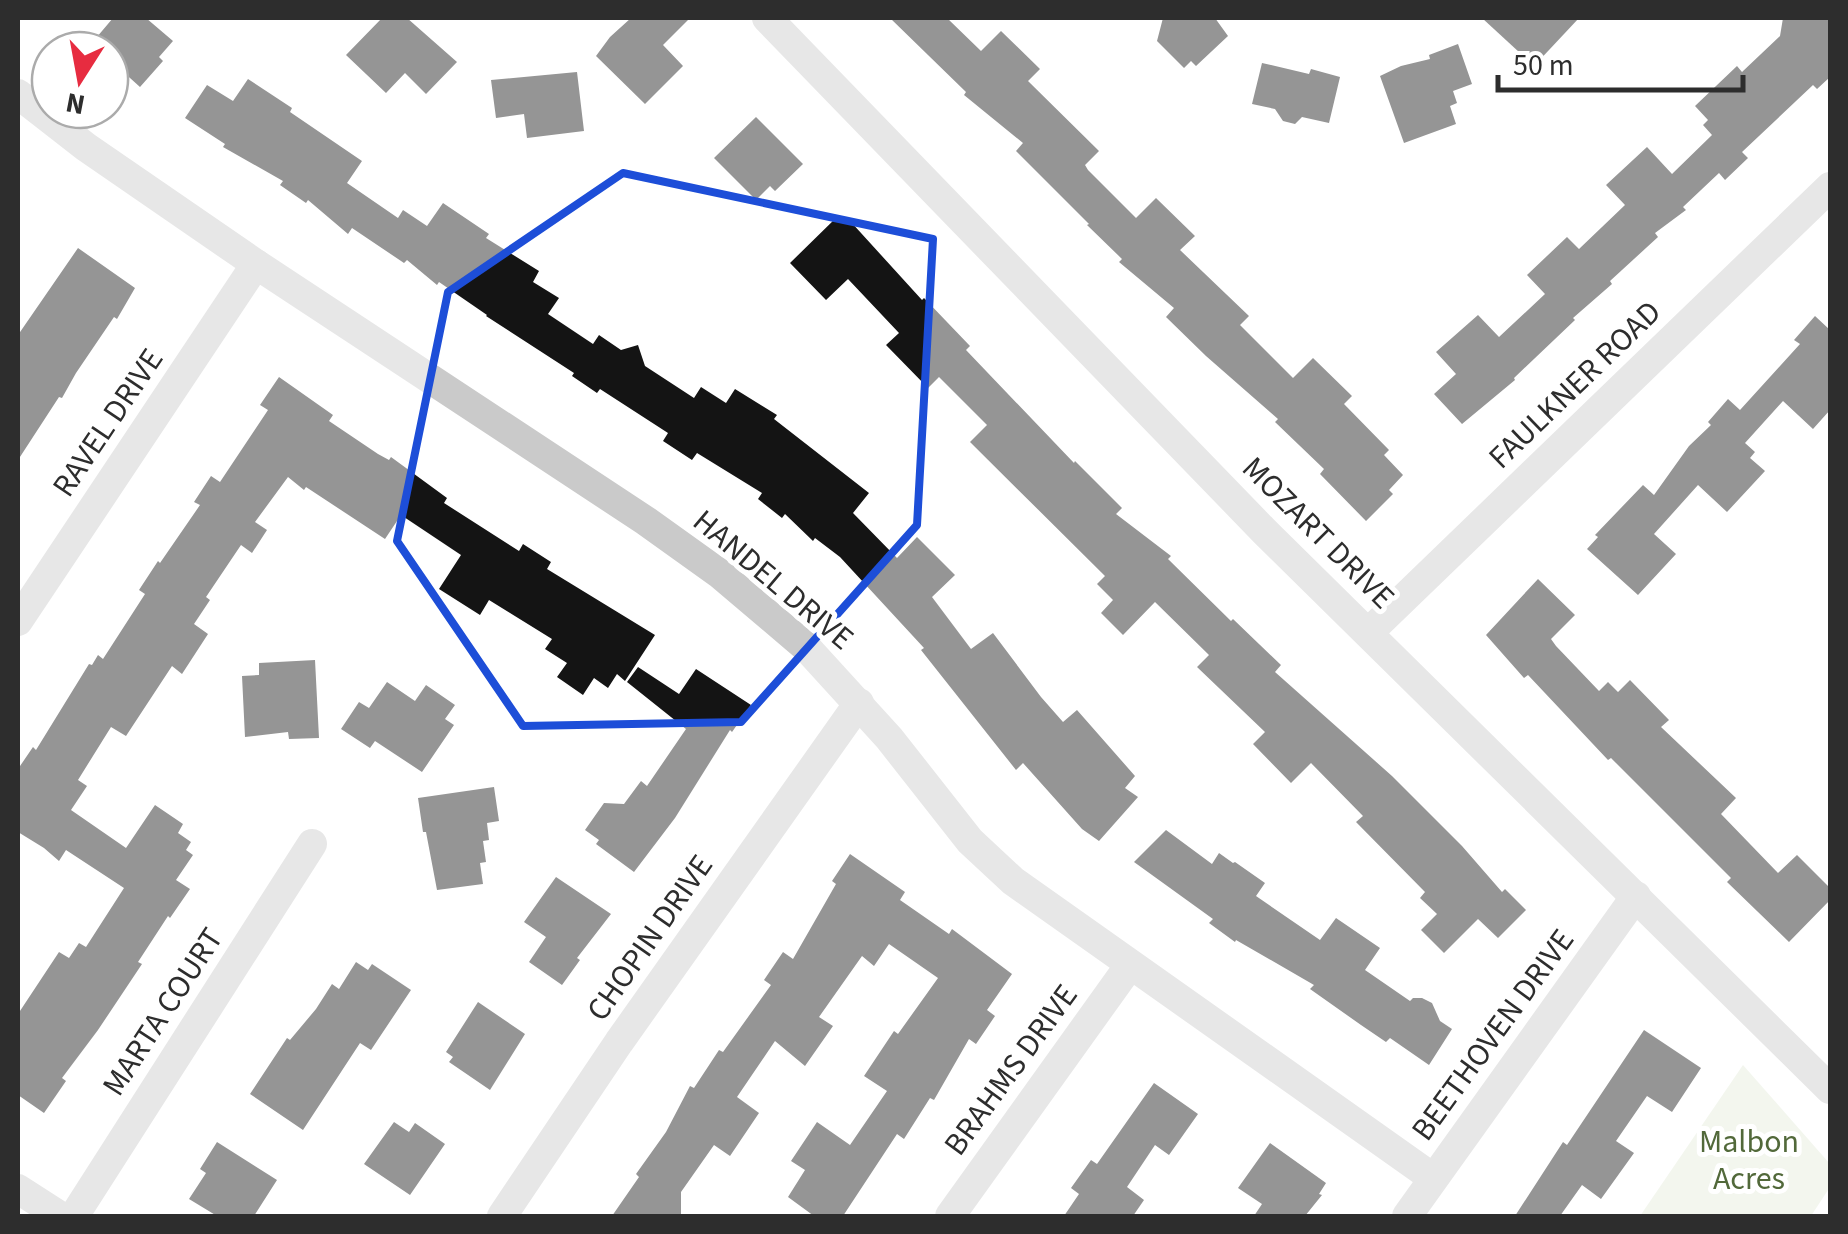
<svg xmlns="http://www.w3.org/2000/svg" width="1848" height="1234" font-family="'Source Sans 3',sans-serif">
<rect width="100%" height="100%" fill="#fff"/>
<path fill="#e4ebda" d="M1743 1065 1830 1164V1187L1811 1216H1640Z"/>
<g fill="#141414">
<path d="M113 18H146L173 41 159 57 163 61 140 87 110 60V50H98L91 44Z"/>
<path d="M382 18H407L457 62 426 94 405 73 386 93 346 55Z"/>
<path d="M631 18H690L663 45 683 66 645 104 596 56 610 37Z"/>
<path d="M890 18H947L981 51 1001 31 1040 69 1028 81 1099 151 1085 165 1088 170 1136 218 1156 198 1195 236 1180 250 1249 316 1240 325 1293 378 1313 358 1352 396 1344 404 1389 450 1384 455 1403 475 1389 490 1393 494 1366 521 1320 474 1324 469 1275 422 1278 419 1206 356 1166 317 1174 308 1119 262 1122 259 1087 225 1089 224 1016 151 1023 143 964 95 966 92Z"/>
<path d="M1163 18H1215L1228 36 1196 66 1191 61 1184 68 1157 41Z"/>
<path d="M1482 18H1579L1534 66Z"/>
<path d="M1783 18H1830V77L1817 89 1813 85 1742 152 1748 158 1725 180 1719 173 1683 207 1686 210 1655 233 1658 237 1610 281 1612 284 1573 318 1575 320 1514 378 1515 380 1462 424 1434 394 1456 374 1436 352 1478 315 1499 337 1545 294 1527 275 1567 237 1579 249 1625 205 1606 185 1647 147 1672 174 1712 135 1703 125 1708 120 1695 106 1737 66 1742 72 1780 36Z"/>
<path d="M1458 44 1472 84 1453 91 1457 103 1450 106 1456 124 1404 143 1380 76 1401 66 1430 59 1429 55Z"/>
<path d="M1262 63 1309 74 1311 69 1340 77 1329 123 1302 117 1295 124 1283 121 1275 109 1252 104Z"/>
<path d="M577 72 584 131 527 138 524 114 496 118 491 80Z"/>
<path d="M248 79 292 108 290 112 362 161 347 183 398 218 403 210 427 226 443 203 489 234 486 238 539 271 533 282 559 298 548 314 593 344 599 335 621 350 638 345 645 366 694 398 701 387 726 403 735 389 777 415 774 419 869 493 853 513 897 558 917 537 955 575 932 597 971 649 993 633 1041 697 1063 722 1077 710 1135 776 1125 788 1138 797 1099 841 1082 829 1023 763 1016 770 921 650 924 648 840 557 815 538 813 541 785 514 782 518 758 499 762 493 697 453 692 460 663 441 668 433 600 389 597 393 572 376 574 373 486 316 487 315 439 282 437 285 407 260 404 263 352 228 348 234 308 200 306 203 280 185 283 181 223 147 225 144 185 118 207 85 233 101Z"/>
<path d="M756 117 803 164 775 191 770 186 756 200 714 158Z"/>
<path d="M839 215 849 225 851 222 922 300 924 298 970 346 966 350 1074 463 1075 461 1122 508 1116 514 1171 556 1168 559 1231 621 1233 619 1281 665 1275 672 1392 776 1462 846 1502 892 1505 889 1526 910 1498 938 1478 919 1444 953 1421 930 1437 914 1420 898 1425 892 1356 822 1363 816 1311 763 1291 783 1253 744 1265 732 1197 667 1209 655 1155 602 1123 635 1101 613 1113 600 1097 584 1105 576 970 442 987 425 939 377 928 388 886 345 899 333 848 279 826 300 790 263Z"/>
<path d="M78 248 135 288 117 319 114 317 76 373 62 398 59 397 18 460V335Z"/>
<path d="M1815 316 1830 330V410L1813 429 1783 401 1745 443 1755 452 1750 458 1765 471 1727 512 1698 485 1654 534 1676 554 1638 595 1587 549 1598 537 1595 535 1643 485 1654 495 1689 446 1711 425 1708 422 1728 399 1740 410 1800 344 1794 340Z"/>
<path d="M279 377 333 415 329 421 378 454 389 460 391 457 447 498 444 503 519 551 523 544 551 562 547 569 655 635 625 681 617 674 608 688 594 678 583 695 557 677 567 663 545 649 552 639 489 600 480 615 439 589 461 555 401 515 385 539 306 487 304 490 288 477 255 522 267 530 252 553 241 545 206 597 210 600 194 624 208 634 182 674 172 666 126 736 111 727 78 780 87 786 71 810 126 848 155 805 183 824 178 833 191 842 186 850 193 855 176 880 190 889 170 918 168 916 138 962 142 964 98 1030 62 1078 66 1081 44 1113 18 1095V1014L59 952 69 958 79 943 86 947 124 888 66 850 59 861 44 848 18 832V769L33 747 36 750 89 664 92 665 98 655 103 659 145 594 139 590 158 561 160 563 200 505 194 502 211 476 220 482 268 410 260 405Z"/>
<path d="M1538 579 1575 615 1551 639 1556 646 1599 691 1608 682 1618 692 1630 680 1669 720 1661 727 1736 798 1721 814 1778 873 1797 855 1830 888V900L1789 942 1727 882 1731 878 1611 758 1608 760 1528 675 1524 678 1486 635Z"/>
<path d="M315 660 319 738 289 739 288 732 245 737 242 676 259 675V663Z"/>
<path d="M638 667 679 694 696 669 751 705 732 732 730 730 675 818 634 872 596 844 599 840 585 830 604 803 624 804 641 781 647 786 686 729 627 682Z"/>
<path d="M387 682 415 701 426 685 455 705 445 719 454 725 422 772 375 741 370 748 341 729 359 702 369 708Z"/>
<path d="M494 787 499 821 487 823 489 840 483 841 486 862 480 863 483 884 437 890 426 832H423L418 798Z"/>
<path d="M1166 830 1212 864 1219 853 1233 863 1235 862 1265 883 1256 896 1320 940 1336 918 1380 948 1365 970 1410 1001 1413 998H1422L1432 1003 1440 1021 1452 1029 1429 1065 1390 1038 1386 1042 1361 1025 1310 989 1314 985 1236 940 1235 942 1209 923 1213 919 1134 862Z"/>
<path d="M850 854 905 892 900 900 949 934 952 929 1012 974 987 1010 995 1016 976 1044 969 1039 934 1100 930 1098 904 1139 897 1134 843 1216H814L788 1197 805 1170 791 1161 817 1122 850 1145 887 1091 864 1076 894 1031 898 1034 938 978 889 944 874 966 862 956 819 1017 833 1026 805 1066 775 1041 737 1097 759 1113 730 1156 714 1145 681 1192V1216H612L639 1177 636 1174 666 1132 690 1086 694 1088 719 1050 723 1052 771 985 764 980 783 952 793 959 836 884 832 881Z"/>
<path d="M556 877 611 914 577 958 580 960 562 985 529 962 546 937 524 922Z"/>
<path d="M356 962 368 970 372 964 411 990 371 1050 360 1043 303 1130 250 1094 287 1038 290 1040 316 1009 332 984 339 989Z"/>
<path d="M478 1002 525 1034 490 1090 449 1062 453 1057 446 1052Z"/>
<path d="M1644 1030 1701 1068 1672 1112 1647 1096 1616 1141 1634 1153 1601 1199 1582 1185 1560 1216H1515L1563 1142 1567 1145Z"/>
<path d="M1154 1083 1198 1114 1169 1155 1155 1145 1127 1187 1144 1200 1133 1216H1064L1079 1194 1071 1188 1091 1160 1097 1164Z"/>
<path d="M394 1122 409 1132 415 1123 445 1144 410 1195 364 1164Z"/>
<path d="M217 1142 277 1180 254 1216H217L189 1199 206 1173 200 1169Z"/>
<path d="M1270 1143 1326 1183 1319 1194 1322 1195 1305 1216H1254L1262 1204 1238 1188Z"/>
</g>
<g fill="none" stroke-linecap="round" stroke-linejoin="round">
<g stroke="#cacaca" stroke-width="30">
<path d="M767 18 1265 532 1830 1089"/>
<path d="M18 94 86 147 256 264 646 521 720 574 806 647 889 738 970 841 1013 881 1433 1178"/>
<path d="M18 621 256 264"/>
<path d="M1368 633 1830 187"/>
<path d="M18 1189 60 1216"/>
<path d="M74 1216 312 844"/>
<path d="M502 1216 619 1042 859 703"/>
<path d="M950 1216 1130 965"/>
<path d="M1407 1216 1636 896"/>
</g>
</g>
<path d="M0 0H1848V1234H0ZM623 173 933 239 917 525 741 722 523 726 397 541 448 292Z" fill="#fff" fill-opacity=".55" fill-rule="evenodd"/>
<path fill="none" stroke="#1d4ed8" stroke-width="8" stroke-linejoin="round" d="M623 173 933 239 917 525 741 722 523 726 397 541 448 292Z"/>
<g text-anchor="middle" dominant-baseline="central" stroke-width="10" stroke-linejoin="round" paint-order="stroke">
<g font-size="32" fill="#2d2d2d" stroke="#fff">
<text transform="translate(1575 385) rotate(-44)">FAULKNER ROAD</text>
<text transform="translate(108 423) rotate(-56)">RAVEL DRIVE</text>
<text transform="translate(1318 533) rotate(45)">MOZART DRIVE</text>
<text transform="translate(773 580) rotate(40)">HANDEL DRIVE</text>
<text transform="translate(650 938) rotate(-55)">CHOPIN DRIVE</text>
<text transform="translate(163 1012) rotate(-57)">MARTA COURT</text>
<text transform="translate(1493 1035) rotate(-54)">BEETHOVEN DRIVE</text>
<text transform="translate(1011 1070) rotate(-54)">BRAHMS DRIVE</text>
</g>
<g font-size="32" fill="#52693a" stroke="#fff">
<text x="1749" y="1142">Malbon<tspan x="1749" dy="37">Acres</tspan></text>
</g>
</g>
<rect width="1848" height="1234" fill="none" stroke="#2d2d2d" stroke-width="40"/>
<g transform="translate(80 80) rotate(191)"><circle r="48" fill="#ffffff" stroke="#ababab" stroke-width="2.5"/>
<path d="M0-8L18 38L0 25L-18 38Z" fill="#e72c40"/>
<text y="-15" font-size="28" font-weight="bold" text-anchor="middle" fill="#2d2d2d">N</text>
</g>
<path d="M1498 75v15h245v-15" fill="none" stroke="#2d2d2d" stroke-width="5"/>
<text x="1513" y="75" font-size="30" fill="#2d2d2d" stroke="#ffffff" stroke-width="8" paint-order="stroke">50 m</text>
</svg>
